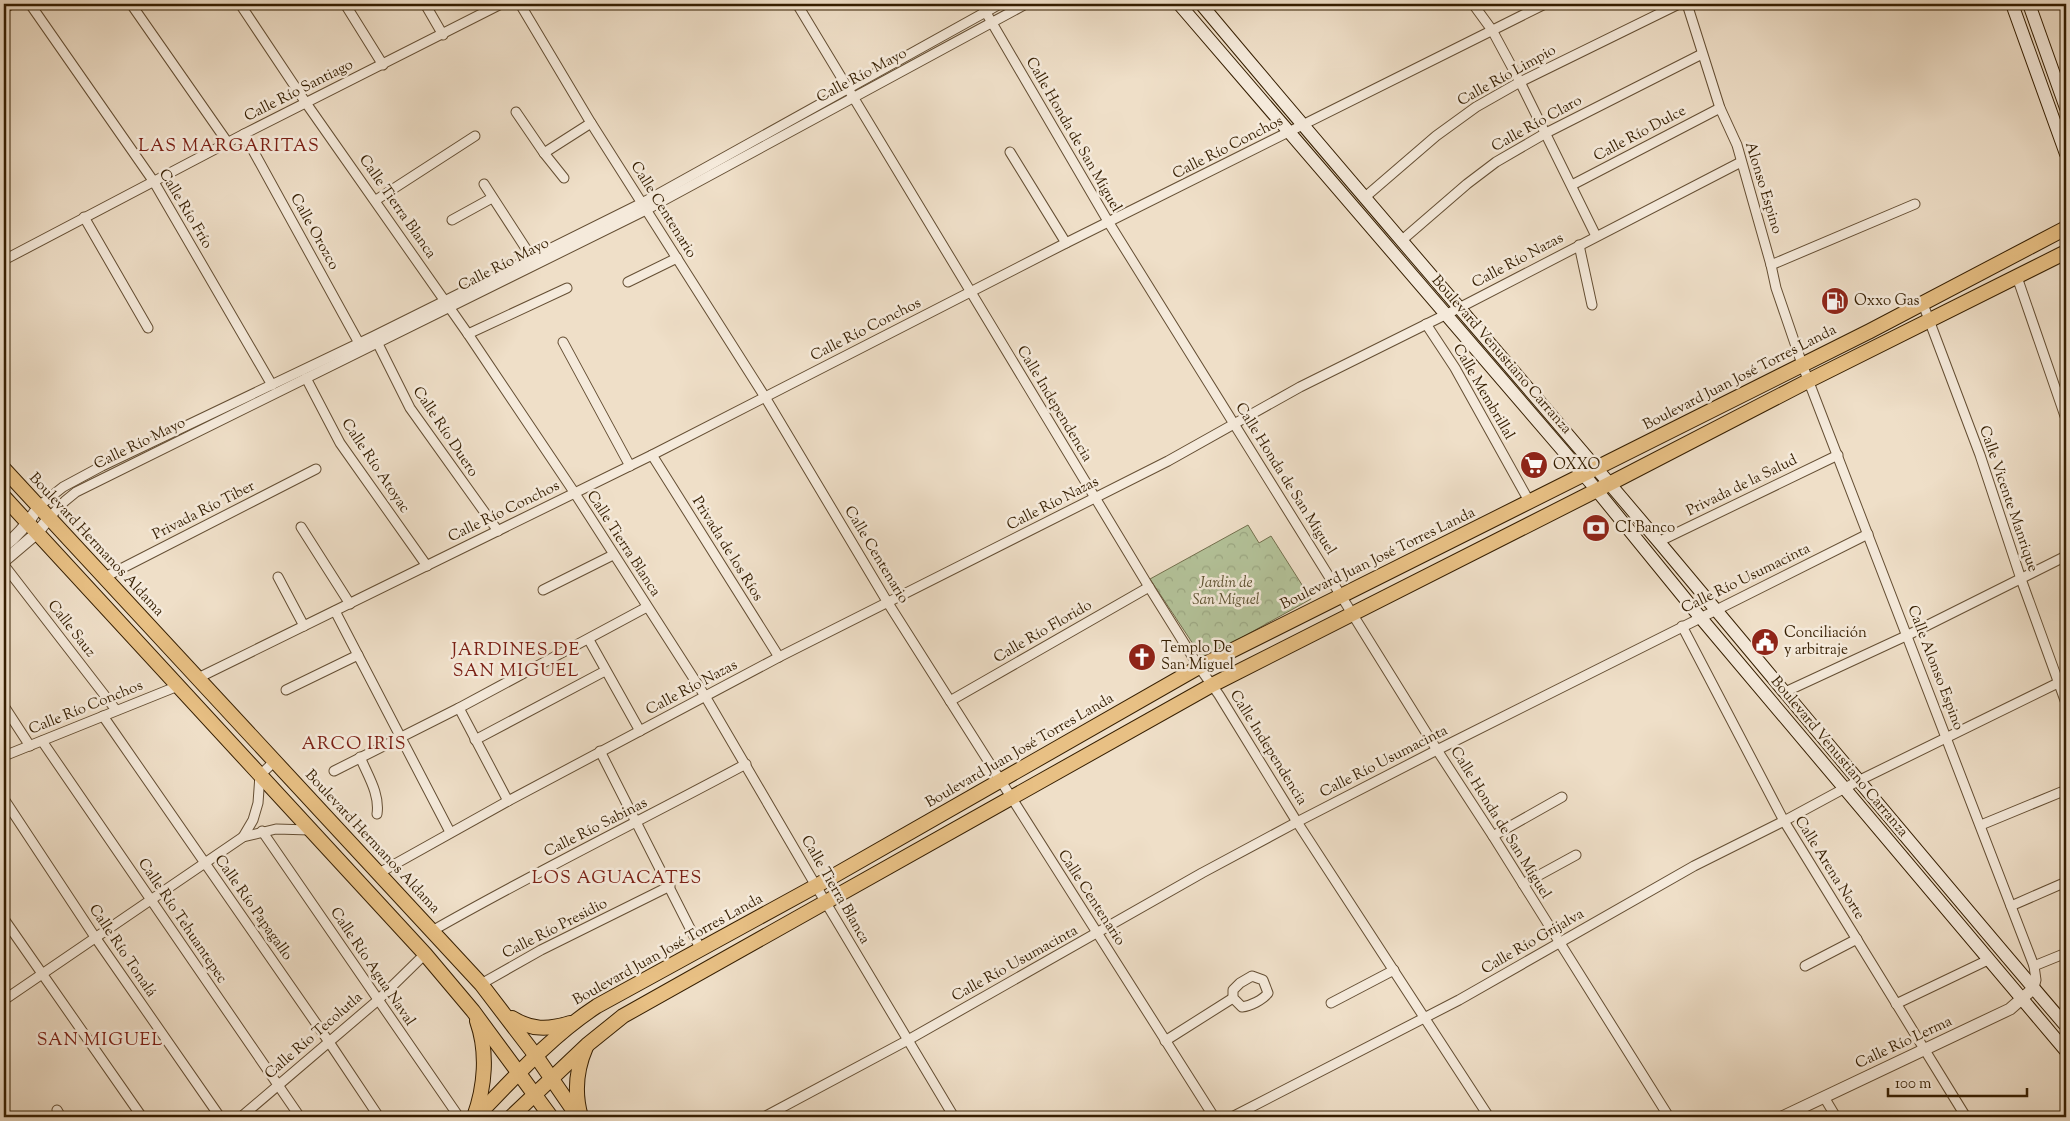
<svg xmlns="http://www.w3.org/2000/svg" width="2070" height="1121" font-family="'Sorts Mill Goudy',serif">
<defs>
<pattern id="forest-crowns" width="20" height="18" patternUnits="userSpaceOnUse" patternTransform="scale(1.25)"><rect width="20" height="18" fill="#b4c39a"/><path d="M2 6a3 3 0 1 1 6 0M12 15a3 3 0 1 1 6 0" fill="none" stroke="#9ba783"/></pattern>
</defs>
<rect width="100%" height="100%" fill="#efdfc8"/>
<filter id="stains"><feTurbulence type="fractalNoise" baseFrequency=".004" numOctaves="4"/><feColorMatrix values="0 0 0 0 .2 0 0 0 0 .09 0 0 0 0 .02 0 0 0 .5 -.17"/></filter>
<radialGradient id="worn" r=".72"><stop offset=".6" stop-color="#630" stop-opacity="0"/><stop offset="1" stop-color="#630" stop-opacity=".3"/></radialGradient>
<path fill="url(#forest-crowns)" stroke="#74704e" d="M1248 525 1259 543 1271 536 1311 599 1203 659 1150 579Z"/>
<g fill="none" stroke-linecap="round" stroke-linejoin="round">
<g stroke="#644e33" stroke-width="11">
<g id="minor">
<path d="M30 4 154 182 272 385"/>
<path d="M131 4 228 143"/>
<path d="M240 4 306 103 468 334 574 492 705 696 826 903 954 1117"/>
<path d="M345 4 383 65"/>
<path d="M425 4 443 35"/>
<path d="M520 4 591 123 765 397 888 603 1214 1117"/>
<path d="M797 4 1149 587 1199 667 1219 695 1297 822 1489 1117"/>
<path d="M981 4 1109 223 1437 750 1493 836 1669 1117"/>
<path d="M1473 4 1492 30 1520 82 1596 236"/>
<path d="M1687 4 1720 108 1737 145 1771 265 1776 288 1802 364 2034 966 2036 980 2034 988"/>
<path d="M4 8 12 4"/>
<path d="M516 112 544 153 564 178"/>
<path d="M244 134 359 343"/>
<path d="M1010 152 1066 243"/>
<path d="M544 153 591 123"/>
<path d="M484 184 532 258"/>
<path d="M1572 185 1720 108"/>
<path d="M1364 198 1436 136 1476 107 1520 82 1679 4"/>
<path d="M376 200 475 136"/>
<path d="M84 217 148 328"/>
<path d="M452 220 492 198"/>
<path d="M1401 241 1467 184 1496 162 1546 133 1702 54"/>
<path d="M1579 245 1592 305"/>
<path d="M4 260 244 134 501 4"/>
<path d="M1771 265 1915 204"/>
<path d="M2017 277 2066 419"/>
<path d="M628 282 677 258"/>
<path d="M1923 304 1980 455 2021 579 2066 703"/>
<path d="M1426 324 1455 368 1529 501"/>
<path d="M468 334 567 288"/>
<path d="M563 342 630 466"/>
<path d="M378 344 410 408 498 531"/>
<path d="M306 378 340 443 427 566"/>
<path d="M652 455 779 657"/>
<path d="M39 506 63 487 102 466 374 336 642 203 1000 4"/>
<path d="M49 518 65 501 76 492 646 210 1026 4"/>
<path d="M301 527 350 604"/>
<path d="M1658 542 1838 455"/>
<path d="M4 565 116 710"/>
<path d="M105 577 316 469"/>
<path d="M278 577 304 626"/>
<path d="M543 590 613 555"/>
<path d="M335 611 450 832"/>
<path d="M1682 626 1784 821 1966 1117"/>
<path d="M589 640 640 731"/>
<path d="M198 678 652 455 1066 243 1545 4"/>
<path d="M286 690 358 655"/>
<path d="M1785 692 1908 635 2066 556"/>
<path d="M950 701 1149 587"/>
<path d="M4 706 30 746"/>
<path d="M459 708 508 801"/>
<path d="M103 716 329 1042 379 1117"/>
<path d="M475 740 605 671"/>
<path d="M42 741 300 1117"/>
<path d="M600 751 701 950"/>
<path d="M4 756 178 686"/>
<path d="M360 757C368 776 380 794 377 814"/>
<path d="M334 771 459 708 647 607"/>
<path d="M4 799 95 937 220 1117"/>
<path d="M1981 825 2066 790"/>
<path d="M262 831 459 1117"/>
<path d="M1493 836 1562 797"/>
<path d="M243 837 253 820 258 803 260 775 275 761"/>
<path d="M379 873 508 801 779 657 1168 461 1300 387 1459 308 1741 162"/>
<path d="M1523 884 1576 855"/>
<path d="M2011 906 2066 882"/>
<path d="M4 919 142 1117"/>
<path d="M432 931C535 872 642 820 746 764"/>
<path d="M1805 966 1857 939"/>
<path d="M2034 966 2066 953"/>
<path d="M1252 976 1263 980 1268 993C1263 1000 1250 1006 1242 1007L1233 998V990L1240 983Z"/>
<path d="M481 984 541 950 670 886"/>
<path d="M4 1000 243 837 276 829 310 830"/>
<path d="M1331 1003 1394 970"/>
<path d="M1896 1004 1988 960"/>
<path d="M1165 1041 1233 998"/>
<path d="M1824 1097 1836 1117"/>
<path d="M57 1110 61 1117"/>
<path d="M241 1117 377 1001 425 954"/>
<path d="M764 1117 908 1040 1202 873 1297 822 1437 750 1868 534"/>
<path d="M1232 1117 1459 1000 1694 866 1784 821 1858 781 2066 679"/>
</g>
</g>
<g stroke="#644e33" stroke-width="13">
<g id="tertiary">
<path d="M4 546C19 535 29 522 39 506"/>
<path d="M4 561 37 533 49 518"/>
<path d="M1782 1117 2010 1009 2034 988"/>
</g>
</g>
<g stroke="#351e01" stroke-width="14">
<g id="secondary">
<path d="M1179 4 1590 482 1700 617 2066 1051"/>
<path d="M1201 4C1352 185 1507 362 1659 542 1795 704 1929 866 2066 1026"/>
<path d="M2012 4 2066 154"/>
<path d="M2029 4 2066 108"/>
</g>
</g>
<g stroke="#351e01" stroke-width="16">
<g id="primary">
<path d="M4 469 481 984 536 1056 578 1117"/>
<path d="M4 497 425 954 473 1011 551 1117"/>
<path d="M512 1018C531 1030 548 1030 570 1023"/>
<path d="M474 1117C485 1087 488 1052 477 1021"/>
<path d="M476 1117C514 1078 551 1036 597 1006L816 886 1199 667 1870 331 2066 228"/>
<path d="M511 1117 587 1045 623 1016 1212 685 1609 484 1808 381 2066 252"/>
<path d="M581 1117C574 1093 576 1070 586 1047"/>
</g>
</g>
<use href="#minor" stroke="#f5eadb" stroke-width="9"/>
<use href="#tertiary" stroke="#f5eadb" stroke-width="11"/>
<use href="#secondary" stroke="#f5eadb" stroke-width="12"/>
<use href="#primary" stroke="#e8c084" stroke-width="14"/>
</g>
<defs>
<g id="fuel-disc" transform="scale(1.4375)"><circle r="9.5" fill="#8f2418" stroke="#f5eadb"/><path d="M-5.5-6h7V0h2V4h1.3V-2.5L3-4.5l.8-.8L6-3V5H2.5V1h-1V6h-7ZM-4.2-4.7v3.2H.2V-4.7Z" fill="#fff"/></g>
<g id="supermarket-disc" transform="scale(1.4375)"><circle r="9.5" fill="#8f2418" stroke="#f5eadb"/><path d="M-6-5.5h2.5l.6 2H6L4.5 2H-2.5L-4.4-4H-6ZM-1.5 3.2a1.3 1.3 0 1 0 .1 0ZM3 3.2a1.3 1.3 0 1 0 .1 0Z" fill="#fff"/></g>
<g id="bank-disc" transform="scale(1.4375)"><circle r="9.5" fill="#8f2418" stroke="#f5eadb"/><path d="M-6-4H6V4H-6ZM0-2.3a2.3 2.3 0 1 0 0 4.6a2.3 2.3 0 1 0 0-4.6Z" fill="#fff"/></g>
<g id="civic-disc" transform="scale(1.4375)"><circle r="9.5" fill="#8f2418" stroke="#f5eadb"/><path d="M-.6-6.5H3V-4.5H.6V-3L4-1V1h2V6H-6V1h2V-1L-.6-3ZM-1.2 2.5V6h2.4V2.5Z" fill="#fff"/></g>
<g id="church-disc" transform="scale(1.4375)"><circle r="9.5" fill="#8f2418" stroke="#f5eadb"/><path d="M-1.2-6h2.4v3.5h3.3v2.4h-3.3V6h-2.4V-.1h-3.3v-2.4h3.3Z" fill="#fff"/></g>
</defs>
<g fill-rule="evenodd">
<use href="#fuel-disc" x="1835" y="301"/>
<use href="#supermarket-disc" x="1534" y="465"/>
<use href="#bank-disc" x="1596" y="528"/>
<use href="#civic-disc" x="1765" y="642"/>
<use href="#church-disc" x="1142" y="657"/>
</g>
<g text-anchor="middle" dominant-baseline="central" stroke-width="5" stroke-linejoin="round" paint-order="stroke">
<g font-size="15" fill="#351e01" stroke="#f5eadb">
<text transform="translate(862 76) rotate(-28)">Calle Río Mayo</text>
<text transform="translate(1507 76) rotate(-29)">Calle Río Limpio</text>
<text transform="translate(299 91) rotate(-27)">Calle Río Santiago</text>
<text transform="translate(1537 124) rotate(-29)">Calle Río Claro</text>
<text transform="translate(1640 134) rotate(-28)">Calle Río Dulce</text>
<text transform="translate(1073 135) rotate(60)">Calle Honda de San Miguel</text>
<text transform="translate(1228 148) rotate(-27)">Calle Río Conchos</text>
<text transform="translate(1763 188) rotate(73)">Alonso Espino</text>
<text transform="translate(397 207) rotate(55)">Calle Tierra Blanca</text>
<text transform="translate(185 209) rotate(59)">Calle Río Frío</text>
<text transform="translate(663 210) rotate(58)">Calle Centenario</text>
<text transform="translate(314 232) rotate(61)">Calle Orozco</text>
<text transform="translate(1518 261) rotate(-28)">Calle Río Nazas</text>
<text transform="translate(504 265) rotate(-27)">Calle Río Mayo</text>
<text transform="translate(866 330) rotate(-27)">Calle Río Conchos</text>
<text transform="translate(1501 355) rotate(49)">Boulevard Venustiano Carranza</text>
<text transform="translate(1740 378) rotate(-27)">Boulevard Juan José Torres Landa</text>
<text transform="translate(1483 392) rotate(60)">Calle Membrillal</text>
<text transform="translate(1054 404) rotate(59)">Calle Independencia</text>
<text transform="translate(445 432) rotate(56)">Calle Río Duero</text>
<text transform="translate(140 444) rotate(-26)">Calle Río Mayo</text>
<text transform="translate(375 466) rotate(56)">Calle Río Atoyac</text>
<text transform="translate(1285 479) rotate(58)">Calle Honda de San Miguel</text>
<text transform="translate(1742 486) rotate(-26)">Privada de la Salud</text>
<text transform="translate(2008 499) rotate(71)">Calle Vicente Manrique</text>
<text transform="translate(1053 504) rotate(-27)">Calle Río Nazas</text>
<text transform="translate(204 511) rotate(-27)">Privada Río Tiber</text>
<text transform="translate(504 512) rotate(-26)">Calle Río Conchos</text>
<text transform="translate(623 544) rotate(57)">Calle Tierra Blanca</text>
<text transform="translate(96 545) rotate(47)">Boulevard Hermanos Aldama</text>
<text transform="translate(727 549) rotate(58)">Privada de los Ríos</text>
<text transform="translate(876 555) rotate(59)">Calle Centenario</text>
<text transform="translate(1378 559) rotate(-26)">Boulevard Juan José Torres Landa</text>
<text transform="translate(1746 579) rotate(-26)">Calle Río Usumacinta</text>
<text transform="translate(71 629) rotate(52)">Calle Sauz</text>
<text transform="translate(1043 632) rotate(-30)">Calle Río Florido</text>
<text transform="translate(1935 668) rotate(69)">Calle Alonso Espino</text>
<text transform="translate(692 688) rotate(-28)">Calle Río Nazas</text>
<text transform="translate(86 708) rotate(-22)">Calle Río Conchos</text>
<text transform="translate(1268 748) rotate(58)">Calle Independencia</text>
<text transform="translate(1020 751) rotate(-30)">Boulevard Juan José Torres Landa</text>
<text transform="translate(1839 757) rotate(50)">Boulevard Venustiano Carranza</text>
<text transform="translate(1384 762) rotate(-27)">Calle Río Usumacinta</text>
<text transform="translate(1500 823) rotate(58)">Calle Honda de San Miguel</text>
<text transform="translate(596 828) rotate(-27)">Calle Río Sabinas</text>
<text transform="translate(372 842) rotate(47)">Boulevard Hermanos Aldama</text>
<text transform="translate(1829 868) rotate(58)">Calle Arena Norte</text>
<text transform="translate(835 890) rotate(60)">Calle Tierra Blanca</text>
<text transform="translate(1091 898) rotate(57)">Calle Centenario</text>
<text transform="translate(253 908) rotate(55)">Calle Río Papagallo</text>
<text transform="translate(182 921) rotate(56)">Calle Río Tehuantepec</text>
<text transform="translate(555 929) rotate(-27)">Calle Río Presidio</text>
<text transform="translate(1533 942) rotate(-30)">Calle Río Grijalva</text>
<text transform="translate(668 950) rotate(-29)">Boulevard Juan José Torres Landa</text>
<text transform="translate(122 951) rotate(56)">Calle Río Tonalá</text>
<text transform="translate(1015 964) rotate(-29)">Calle Río Usumacinta</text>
<text transform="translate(372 967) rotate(56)">Calle Río Agua Naval</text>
<text transform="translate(314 1036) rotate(-41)">Calle Río Tecolutla</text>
<text transform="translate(1904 1043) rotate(-25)">Calle Río Lerma</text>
</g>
<g font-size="15" fill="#351e01" stroke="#f5eadb" text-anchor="start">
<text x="1854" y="301">Oxxo Gas</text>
<text x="1553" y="465">OXXO</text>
<text x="1615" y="528">CI Banco</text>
<text x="1784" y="633">Conciliación<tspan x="1784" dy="17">y arbitraje</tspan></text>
<text x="1161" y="648">Templo De<tspan x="1161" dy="17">San Miguel</tspan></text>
</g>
<g font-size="15" font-style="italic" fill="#5b502f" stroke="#f5eadb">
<text x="1226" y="583">Jardin de<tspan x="1226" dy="17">San Miguel</tspan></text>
</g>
<g font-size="18" letter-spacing="1" fill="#7a1f14" stroke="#f5eadb">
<text x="229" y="147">LAS MARGARITAS</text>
<text x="516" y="651">JARDINES DE<tspan x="516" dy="21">SAN MIGUEL</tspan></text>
<text x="354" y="745">ARCO IRIS</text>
<text x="617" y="879">LOS AGUACATES</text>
<text x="100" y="1041">SAN MIGUEL</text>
</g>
</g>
<rect width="2070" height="1121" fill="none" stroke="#efdfc8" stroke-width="20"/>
<rect x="5" y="5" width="2060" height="1111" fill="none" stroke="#351e01" stroke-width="2.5"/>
<rect x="10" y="10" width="2050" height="1101" fill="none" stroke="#351e01"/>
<path d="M1888 1088v8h139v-8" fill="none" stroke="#351e01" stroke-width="2.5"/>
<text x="1895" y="1088" font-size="15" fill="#351e01" stroke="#f5eadb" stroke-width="4" paint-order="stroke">100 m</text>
<rect width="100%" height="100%" filter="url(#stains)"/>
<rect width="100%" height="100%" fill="url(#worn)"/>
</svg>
